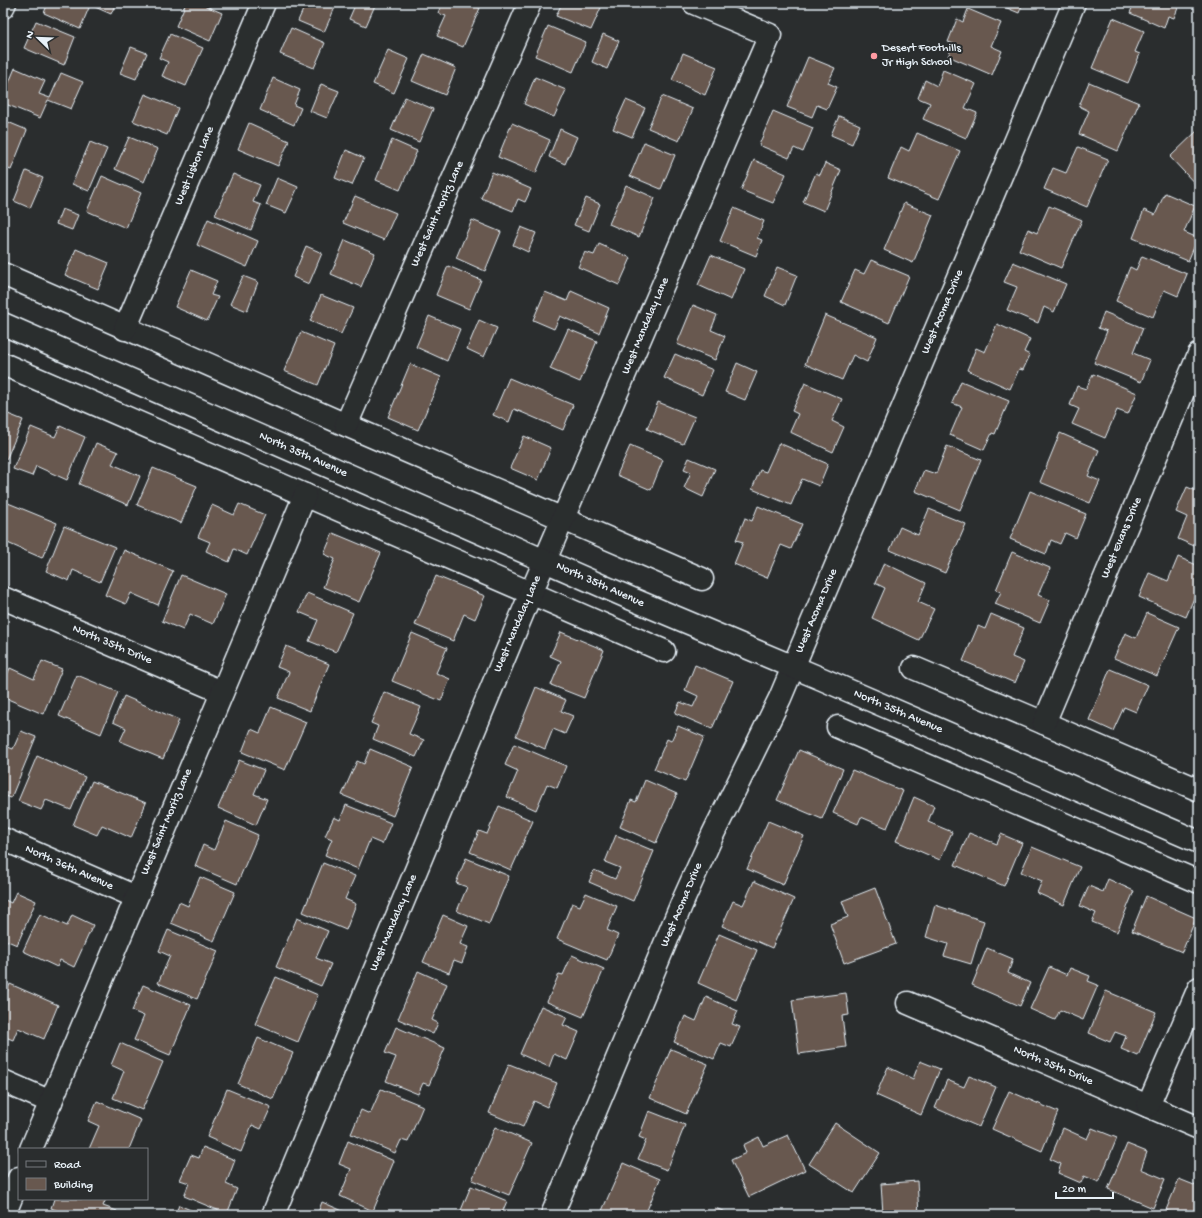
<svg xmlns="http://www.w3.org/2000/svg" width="1202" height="1218" font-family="'Gochi Hand',sans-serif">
<rect width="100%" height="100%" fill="#2a2d2e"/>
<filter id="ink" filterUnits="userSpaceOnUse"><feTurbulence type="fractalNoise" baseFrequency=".025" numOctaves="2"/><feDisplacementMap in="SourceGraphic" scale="8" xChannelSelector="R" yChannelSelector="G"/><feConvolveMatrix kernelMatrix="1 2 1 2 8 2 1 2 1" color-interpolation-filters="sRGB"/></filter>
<g filter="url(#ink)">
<g fill="#68584f" stroke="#e8f1f8">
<path d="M48 3H91L80 29 44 13Z"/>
<path d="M97 3H116L111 14 95 7Z"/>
<path d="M186 3H199L222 13 210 41 176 26Z"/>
<path d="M306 3H337L324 32 298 21Z"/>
<path d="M356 3H376L366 26 349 19Z"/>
<path d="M442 3H469L480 8 463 47 437 36 446 16 438 13Z"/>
<path d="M562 3H603L591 30 556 16Z"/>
<path d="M995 3H1023L1019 13Z"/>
<path d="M1134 3H1180L1174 18 1168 16 1164 28 1130 13Z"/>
<path d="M968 9 1001 23 991 46 1002 51 992 75 948 56 954 44 948 42 957 19 963 22Z"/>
<path d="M1113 18 1144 31 1135 52 1140 54 1128 83 1092 68Z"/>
<path d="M36 21 75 37 64 65 24 48Z"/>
<path d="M548 26 586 42 573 72 535 56Z"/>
<path d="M291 28 325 43 314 68 280 54Z"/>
<path d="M170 34 203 48 186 86 162 76 168 62 159 58Z"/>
<path d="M603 34 619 41 607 69 592 62Z"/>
<path d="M131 47 147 53 136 79 120 73Z"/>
<path d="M388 50 409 59 394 93 373 84Z"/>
<path d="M683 53 717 67 705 95 672 80Z"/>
<path d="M424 54 456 68 445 95 412 81Z"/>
<path d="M808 57 835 68 828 83 837 87 827 109 817 105 812 117 787 107Z"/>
<path d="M15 68 45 81 39 94 50 98 61 73 83 82 71 109 48 100 40 118 3 103V97Z"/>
<path d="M943 70 976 84 965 108 977 113 966 138 923 119 930 103 918 98 925 80 937 86Z"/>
<path d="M535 77 566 90 554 117 524 104Z"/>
<path d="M273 78 300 90 294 105 301 108 294 125 260 110Z"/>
<path d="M1089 82 1139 103 1118 151 1079 134 1089 111 1079 106Z"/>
<path d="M321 84 339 91 327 118 310 111Z"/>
<path d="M145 94 178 108 167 135 133 121Z"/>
<path d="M662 96 693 109 679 141 648 128Z"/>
<path d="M405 97 433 109 419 142 391 130Z"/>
<path d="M626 100 645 108 632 137 613 129Z"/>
<path d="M773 111 813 128 803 152 794 148 789 158 759 145Z"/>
<path d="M839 116 860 125 852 144 831 135Z"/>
<path d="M3 120 27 130 11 170 3 167Z"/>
<path d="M249 123 289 141 278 166 238 149Z"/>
<path d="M512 123 550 140 536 173 498 157Z"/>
<path d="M560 129 577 137 565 164 549 157Z"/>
<path d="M1199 129V188L1170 157Z"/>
<path d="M917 133 960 151 939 199 888 178 901 147 909 151Z"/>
<path d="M129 137 158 149 144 182 115 169Z"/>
<path d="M392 140 417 151 400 190 376 180Z"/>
<path d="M90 142 107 149 89 191 72 184Z"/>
<path d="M644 142 675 155 661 189 630 176Z"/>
<path d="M1078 147 1108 159 1087 207 1044 189 1053 168 1066 173Z"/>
<path d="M346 150 364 158 352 185 335 178Z"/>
<path d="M754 160 786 174 773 203 741 190Z"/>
<path d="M825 163 841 170 824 211 803 202 816 173 820 175Z"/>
<path d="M26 171 43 178 30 208 14 201Z"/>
<path d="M492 172 531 189 525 202 518 199 513 211 481 198Z"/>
<path d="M233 174 260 185 253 202 261 205 251 230 215 215Z"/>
<path d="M102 176 141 193 126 228 87 211Z"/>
<path d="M277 178 298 187 286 213 266 205Z"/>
<path d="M626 185 655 198 639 237 609 224Z"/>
<path d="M1165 193 1195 206 1184 232 1198 238 1188 261 1133 238 1144 210 1155 215Z"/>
<path d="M355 196 396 213 384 240 343 223Z"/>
<path d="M586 198 600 204 589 231 574 225Z"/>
<path d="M904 203 933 215 913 263 884 250Z"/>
<path d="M1049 206 1082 220 1061 268 1019 250 1028 229 1037 233Z"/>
<path d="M734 208 764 221 757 238 762 240 756 256 720 241Z"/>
<path d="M62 209 78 215 72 230 56 224Z"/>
<path d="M208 219 258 241 247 267 197 245Z"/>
<path d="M472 220 501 232 485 271 456 258Z"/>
<path d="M521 227 536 233 528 252 513 245Z"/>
<path d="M345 240 375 253 361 287 331 274Z"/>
<path d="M599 244 631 258 619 285 578 267 585 252 594 255Z"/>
<path d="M306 246 322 253 309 284 293 277Z"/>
<path d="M76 249 109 263 98 289 65 275Z"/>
<path d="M711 255 744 269 731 300 698 285Z"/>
<path d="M1142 256 1187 274 1178 296 1164 290 1153 317 1116 301 1130 267 1136 270Z"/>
<path d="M871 260 909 276 889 323 841 302 855 270 864 274Z"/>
<path d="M1013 262 1066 284 1054 312 1044 307 1038 323 1007 310 1017 287 1004 282Z"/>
<path d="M448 266 481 280 469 309 436 295Z"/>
<path d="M777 267 797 275 785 305 765 296Z"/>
<path d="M191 270 217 281 211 295 218 297 207 321 175 307Z"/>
<path d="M243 276 258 282 247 311 230 304Z"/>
<path d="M571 291 609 308 599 333 560 316 554 329 533 320 545 292 567 301Z"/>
<path d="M321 295 353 308 341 334 310 321Z"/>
<path d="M693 305 717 315 711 330 725 336 715 360 677 344Z"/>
<path d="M1104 312 1143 328 1133 353 1150 360 1141 382 1094 363 1107 331 1098 328Z"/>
<path d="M825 315 877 337 867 362 853 355 842 380 805 364Z"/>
<path d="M429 316 460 329 447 361 416 347Z"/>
<path d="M479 320 497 328 484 357 467 349Z"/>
<path d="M997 324 1030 339 1024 352 1030 355 1023 370 1019 369 1010 389 967 370 976 348 985 352Z"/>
<path d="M568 329 597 341 580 382 550 369Z"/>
<path d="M301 332 334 346 318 385 284 371Z"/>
<path d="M675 354 713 370 702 395 664 378Z"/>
<path d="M737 363 757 372 745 400 725 392Z"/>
<path d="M410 364 441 377 418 430 388 417Z"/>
<path d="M1093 374 1137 393 1128 414 1117 410 1105 438 1072 424 1079 409 1070 405 1077 386 1086 389Z"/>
<path d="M509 378 573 405 563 430 514 409 509 422 493 415Z"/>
<path d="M961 381 1009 401 995 434 992 433 984 450 950 435 962 407 952 403Z"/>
<path d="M805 383 842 399 832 421 844 427 833 452 790 432 798 414 792 411Z"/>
<path d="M658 402 695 417 683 444 647 429Z"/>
<path d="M3 412 23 420 6 460 3 459Z"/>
<path d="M60 426 85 437 67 480 36 466 32 476 13 469 31 427 55 437Z"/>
<path d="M1060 433 1099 450 1088 476 1100 481 1090 503 1040 482Z"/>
<path d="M524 436 551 448 538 480 510 468Z"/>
<path d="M96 443 118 452 112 464 140 476 128 505 79 484Z"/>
<path d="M779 443 828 464 819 486 802 479 791 505 752 489 760 470 766 472Z"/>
<path d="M630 446 663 460 651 490 617 475Z"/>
<path d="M947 446 981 460 960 510 915 491 924 470 936 474Z"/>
<path d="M689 458 715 469 703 497 684 488 691 472 684 469Z"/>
<path d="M153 468 197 486 181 523 137 505Z"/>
<path d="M1187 487 1199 492V548L1178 539 1187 517 1176 512Z"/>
<path d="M1030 491 1086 514 1076 538 1065 533 1060 544 1051 540 1046 554 1010 539Z"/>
<path d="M8 503 57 523 42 558 3 541V514Z"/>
<path d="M239 504 265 515 247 555 234 549 229 562 206 551 210 542 198 537 212 505 234 515Z"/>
<path d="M758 506 802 524 791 549 781 545 767 578 734 564 743 542 736 540 745 518 752 521Z"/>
<path d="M929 509 966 524 945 573 890 550 900 527 918 535Z"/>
<path d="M64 526 115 547 100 582 73 570 69 581 46 571Z"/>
<path d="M333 533 381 553 359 602 323 587 335 559 324 554Z"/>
<path d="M124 550 173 571 158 605 131 593 126 604 105 595Z"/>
<path d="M1012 552 1050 568 1038 595 1050 600 1040 623 995 604 1001 592 996 590Z"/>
<path d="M1178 557 1199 566V586L1186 617 1139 597 1149 573 1168 581Z"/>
<path d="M884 563 926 583 918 602 934 609 919 640 872 618 885 588 875 583Z"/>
<path d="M181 575 226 594 213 624 190 614 183 630 162 621Z"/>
<path d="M436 576 485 596 475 619 464 614 453 641 415 625Z"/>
<path d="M307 593 353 613 336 652 309 641 318 620 299 612Z"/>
<path d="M1147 613 1179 627 1157 676 1114 658 1125 633 1136 638Z"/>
<path d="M991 614 1024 628 1012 657 1024 662 1015 683 963 661 978 626 985 629Z"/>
<path d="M561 632 604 650 584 698 551 685 561 661 550 656Z"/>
<path d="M412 633 447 648 436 673 450 679 441 701 392 681Z"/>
<path d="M286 646 329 664 310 711 278 698 289 672 277 667Z"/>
<path d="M42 661 62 669 43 714 3 697V684L10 668 34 679Z"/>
<path d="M695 665 733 681 712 729 675 713 680 702 693 707 698 696 685 690Z"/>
<path d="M1110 669 1148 685 1136 712 1124 707 1113 731 1089 720Z"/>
<path d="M77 675 118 692 101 734 59 716Z"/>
<path d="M536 687 566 700 561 711 573 716 565 734 553 729 545 749 516 736Z"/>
<path d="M384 692 421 707 409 734 424 740 416 757 373 739 378 726 371 723Z"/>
<path d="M124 696 179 720 163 759 120 741 126 728 113 722Z"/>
<path d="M271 707 306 722 285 770 242 752 251 729 260 733Z"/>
<path d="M678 726 704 737 685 782 654 769 667 739 671 741Z"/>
<path d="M21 731 36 737 11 798 3 795V745L13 749Z"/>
<path d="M514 744 566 766 557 788 547 784 536 810 507 797 518 771 505 765Z"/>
<path d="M370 749 413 767 393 816 342 795 357 761 364 764Z"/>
<path d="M799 750 843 769 822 819 777 800Z"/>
<path d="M37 756 85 777 71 810 46 800 41 810 18 801Z"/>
<path d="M239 760 264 770 254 794 267 799 256 825 218 808Z"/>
<path d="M852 770 903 791 887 828 861 817 858 824 833 813Z"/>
<path d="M645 780 677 794 656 843 620 827 631 800 636 802Z"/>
<path d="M92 781 146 803 131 838 102 825 97 835 73 825Z"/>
<path d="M914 797 934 806 928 822 952 832 940 860 896 841Z"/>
<path d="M346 805 391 823 382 844 370 839 358 869 325 855 332 839 325 836 334 817 340 820Z"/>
<path d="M499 806 533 821 511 870 470 852 479 831 487 834Z"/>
<path d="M226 821 258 835 237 884 195 866 203 845 214 850Z"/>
<path d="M768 821 804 836 783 885 747 869Z"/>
<path d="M969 833 997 844 1001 834 1022 843 1004 886 955 865Z"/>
<path d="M616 835 654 851 633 901 589 882 594 870 615 879 620 868 605 862Z"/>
<path d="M1032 847 1080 867 1064 905 1037 893 1042 881 1021 872Z"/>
<path d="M466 858 509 876 489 924 457 911 467 887 456 883Z"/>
<path d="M323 863 355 876 345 899 356 904 346 930 303 912Z"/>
<path d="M200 877 235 892 214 941 171 923 179 902 188 906Z"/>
<path d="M1108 879 1134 891 1117 932 1092 922 1096 913 1080 906 1089 886 1103 892Z"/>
<path d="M754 881 794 899 772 948 722 926 733 901 743 905Z"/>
<path d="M875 888 896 944 844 963 830 924 848 917 842 901Z"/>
<path d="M16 892 36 901 17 945 3 939V899L11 903Z"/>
<path d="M586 893 617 906 607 930 618 935 607 960 557 939 572 903 580 906Z"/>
<path d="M1146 896 1196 918 1182 952 1132 931Z"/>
<path d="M935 905 984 921 971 964 944 956 948 944 926 937Z"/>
<path d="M40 914 67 926 72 915 93 925 74 967 60 960 57 967 23 951Z"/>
<path d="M443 915 468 926 460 944 468 947 462 963 454 960 449 973 423 962Z"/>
<path d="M297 918 328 931 316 958 331 964 321 986 276 967Z"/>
<path d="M168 930 218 951 197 999 158 983 170 956 159 951Z"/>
<path d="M719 934 757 950 736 1000 698 983Z"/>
<path d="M987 948 1013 959 1008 973 1030 983 1020 1006 972 985Z"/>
<path d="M572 955 604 969 583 1017 547 1002 559 974 563 975Z"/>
<path d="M1049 967 1067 975 1070 968 1090 976 1088 981 1098 985 1083 1020 1060 1010 1055 1020 1030 1009Z"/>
<path d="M418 971 447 984 432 1020 438 1023 433 1034 398 1019Z"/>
<path d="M276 977 318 995 298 1042 255 1024Z"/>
<path d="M10 984 58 1005 44 1039 18 1028 13 1040 3 1036V1000Z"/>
<path d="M143 985 191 1005 170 1055 134 1040 144 1016 132 1011Z"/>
<path d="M1106 991 1156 1012 1138 1056 1121 1049 1126 1036 1115 1032 1110 1042 1089 1033Z"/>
<path d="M846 993 849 1015 842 1016 846 1047 799 1054 792 1000Z"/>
<path d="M706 997 738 1011 732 1024 740 1027 731 1047 721 1043 714 1059 674 1042 685 1016 696 1021Z"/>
<path d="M541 1006 567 1017 563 1025 579 1032 567 1060 554 1054 549 1067 520 1054Z"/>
<path d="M396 1027 445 1048 429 1085 423 1083 418 1094 386 1081 396 1057 385 1053Z"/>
<path d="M258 1038 293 1053 273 1099 238 1084Z"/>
<path d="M120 1043 163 1062 142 1110 113 1098 124 1071 111 1065Z"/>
<path d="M671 1049 708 1064 686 1114 650 1098Z"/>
<path d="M920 1061 940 1069 921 1115 876 1095 888 1067 913 1079Z"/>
<path d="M509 1064 557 1083 547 1107 534 1101 523 1127 489 1113Z"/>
<path d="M1199 1067V1084L1193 1081Z"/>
<path d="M969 1076 996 1087 979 1127 935 1108 947 1080 964 1087Z"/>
<path d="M227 1089 271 1107 261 1129 252 1125 241 1152 207 1137Z"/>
<path d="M381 1089 423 1106 408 1142 401 1140 395 1153 351 1134 361 1110 370 1114Z"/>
<path d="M1009 1091 1058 1112 1042 1151 992 1129Z"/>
<path d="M97 1101 141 1120 129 1149H89L99 1126 88 1121Z"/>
<path d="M649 1111 685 1125 667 1170 638 1159 646 1140 639 1137Z"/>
<path d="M835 1123 880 1153 854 1193 809 1164Z"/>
<path d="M495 1127 532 1143 509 1195 472 1180Z"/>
<path d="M1063 1128 1087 1139 1092 1128 1117 1138 1099 1182 1084 1176 1081 1183 1058 1173 1061 1164 1050 1159Z"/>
<path d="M788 1135 805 1170 749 1197 731 1160 746 1153 743 1145 759 1137 763 1146Z"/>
<path d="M348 1141 394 1161 373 1211 340 1196 351 1169 339 1164Z"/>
<path d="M1127 1144 1147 1152 1141 1169 1165 1179 1153 1208 1108 1189Z"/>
<path d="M203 1147 235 1160 226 1184 237 1189 227 1214 184 1196 189 1183 180 1180 191 1155 199 1158Z"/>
<path d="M623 1163 660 1179 645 1215H606L601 1213Z"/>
<path d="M1179 1179 1199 1187V1215H1177L1166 1210Z"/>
<path d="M917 1181 919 1215H869L883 1214 881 1184Z"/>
<path d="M471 1186 507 1201 501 1215H459Z"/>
<path d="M54 1199H106L103 1206 117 1211 115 1215H68L51 1208Z"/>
<path d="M322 1202 352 1215H317Z"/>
<path d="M179 1205 202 1215H175Z"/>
<path d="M715 1208 733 1215H712Z"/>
</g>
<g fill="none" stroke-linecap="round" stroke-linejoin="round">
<g stroke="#e8f1f8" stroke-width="25">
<g id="minor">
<path d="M3 7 5 3"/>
<path d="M3 274 346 425 702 579"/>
<path d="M125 329 264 3"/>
<path d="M3 364 664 651"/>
<path d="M346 425 530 3"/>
<path d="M3 598 222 692"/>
<path d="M914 668 1044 723 1199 790"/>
<path d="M1044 723 1199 354"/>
<path d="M838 727 1199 882"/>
<path d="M3 839 136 897"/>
<path d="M908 1003 1199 1128"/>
<path d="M3 1081 51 1102"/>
<path d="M1148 1106 1199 988"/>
<path d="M31 1149 305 495"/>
<path d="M4 1215 19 1178"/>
<path d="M273 1215 531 593 770 35 694 3"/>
<path d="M552 1215 682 903 713 834 780 698 1074 3"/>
</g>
</g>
<g stroke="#e8f1f8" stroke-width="25">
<path id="major" d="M3 324 632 599 822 679 1199 842"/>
</g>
<use href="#minor" stroke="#2a2d2e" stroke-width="22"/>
<use href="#major" stroke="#2a2d2e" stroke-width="22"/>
</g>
</g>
<circle fill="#ff9aa2" stroke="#2a2d2e" stroke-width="1.5" cx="874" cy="56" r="4"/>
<g text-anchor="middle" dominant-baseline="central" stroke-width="4" stroke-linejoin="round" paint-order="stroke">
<g font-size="12" fill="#e8f1f8" stroke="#2a2d2e" text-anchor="start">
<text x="882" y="49">Desert Foothills<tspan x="882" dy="14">Jr High School</tspan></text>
</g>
<g font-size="12" fill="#e8f1f8" stroke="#2a2d2e">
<text transform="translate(195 166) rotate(-67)">West Lisbon Lane</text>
<text transform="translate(438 214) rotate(-66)">West Saint Moritz Lane</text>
<text transform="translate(943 312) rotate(-67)">West Acoma Drive</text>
<text transform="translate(646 326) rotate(-67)">West Mandalay Lane</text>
<text transform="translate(303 455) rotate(24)">North 35th Avenue</text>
<text transform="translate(1122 538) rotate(-67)">West Evans Drive</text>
<text transform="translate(600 585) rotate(24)">North 35th Avenue</text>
<text transform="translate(817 611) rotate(-67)">West Acoma Drive</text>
<text transform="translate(518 624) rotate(-67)">West Mandalay Lane</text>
<text transform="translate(112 645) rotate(23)">North 35th Drive</text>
<text transform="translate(898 712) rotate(23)">North 35th Avenue</text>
<text transform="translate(167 822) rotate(-67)">West Saint Moritz Lane</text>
<text transform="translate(69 868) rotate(24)">North 36th Avenue</text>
<text transform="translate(682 905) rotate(-67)">West Acoma Drive</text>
<text transform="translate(394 923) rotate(-67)">West Mandalay Lane</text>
<text transform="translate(1053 1066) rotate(23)">North 35th Drive</text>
</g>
</g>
<rect width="1202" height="1218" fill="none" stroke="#2a2d2e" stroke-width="16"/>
<rect x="8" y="8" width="1186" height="1202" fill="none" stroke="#e8f1f8" stroke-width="1.5" filter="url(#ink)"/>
<rect x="18" y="1148" width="130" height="52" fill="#2a2d2e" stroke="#767b7f"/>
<rect x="26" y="1161" width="20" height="6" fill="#2a2d2e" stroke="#767b7f"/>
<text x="54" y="1168" font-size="12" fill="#e8f1f8">Road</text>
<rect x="26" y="1178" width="20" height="12" fill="#68584f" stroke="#767b7f"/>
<text x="54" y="1188" font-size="12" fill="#e8f1f8">Building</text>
<g transform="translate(38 38) rotate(293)" stroke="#2a2d2e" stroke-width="3" paint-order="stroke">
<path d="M0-3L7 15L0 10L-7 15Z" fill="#e8f1f8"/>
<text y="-6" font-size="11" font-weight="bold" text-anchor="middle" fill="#e8f1f8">N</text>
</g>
<path d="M1056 1192v6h57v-6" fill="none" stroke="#e8f1f8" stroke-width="2"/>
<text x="1062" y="1192" font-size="12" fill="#e8f1f8" stroke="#2a2d2e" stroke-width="3" paint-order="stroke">20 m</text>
</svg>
